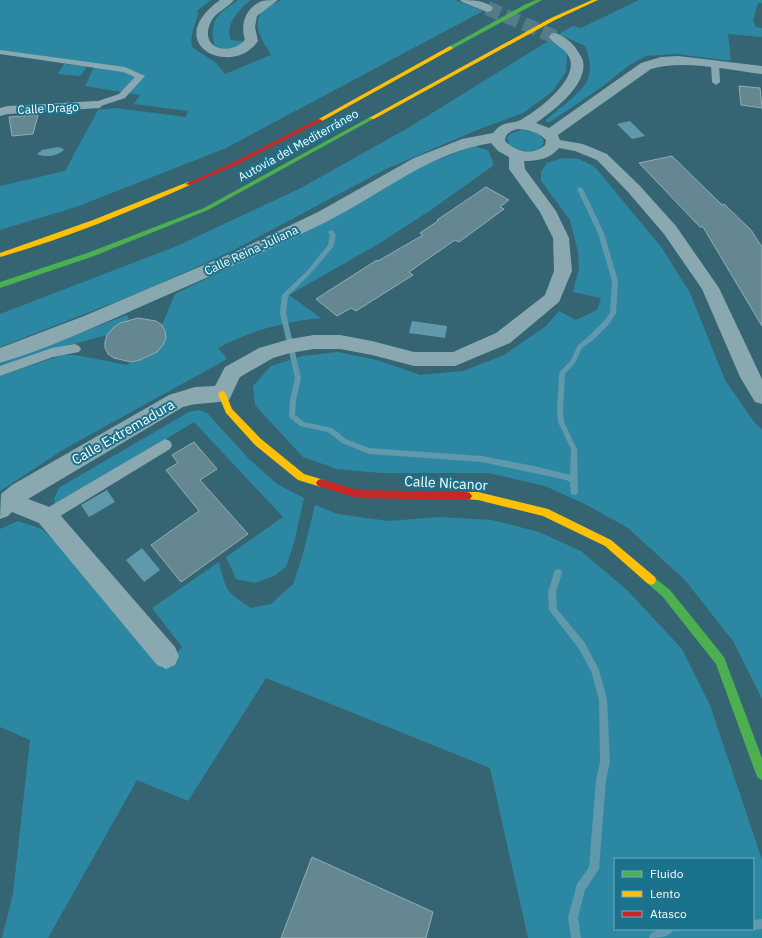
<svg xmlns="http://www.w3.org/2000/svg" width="762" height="938" font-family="'IBM Plex Sans',sans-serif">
<rect width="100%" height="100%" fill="#356573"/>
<g fill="#2c88a2" fill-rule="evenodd">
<path d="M0 0H211L198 10C197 24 189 34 192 47L216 63 225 74 271 55C263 42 251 26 262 11 266 6 276 3 282 0H455L483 11 226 148 76 207 0 230V186L65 171 98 110 115 108 186 117 188 111 134 104 140 95 85 86 94 67 0 54Z"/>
<path d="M238 0H251C240 8 224 25 231 40L242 41 240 46C231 50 222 51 214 45 209 19 218 14 238 0Z"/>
<path d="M639 0H762V3H758L753 20 756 27 762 28V37L728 34 731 61 677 54 646 56 628 66 603 86 550 122H546V120C556 111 583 92 588 79 592 68 589 56 585 46L559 34 573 26 581 28Z"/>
<path d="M550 40 559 43 567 54 566 72 553 91 523 113 477 130 384 170 232 251 141 292 0 347V314L177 246 301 188 408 128Z"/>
<path d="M64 64 87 67 80 76 58 74Z"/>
<path d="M521 130C530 131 540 132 544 141 541 157 518 151 509 145L507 137 510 134Z"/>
<path d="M473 146 488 150 494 165 431 210 380 243 289 295 321 318C282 322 253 330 218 348L227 359 66 448 0 491V376L62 355H75L127 365C131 361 136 362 141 360 151 357 157 351 163 343 167 336 166 332 162 325L175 294 266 250 410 171Z"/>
<path d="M562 158 579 159 595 167 662 248 690 293 725 380 754 422 762 429V699L733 641 685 580 628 528 587 505 545 486 489 473H381L337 469 303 457 255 405 253 386 271 366 302 356 338 352 377 360 420 375 463 371 504 355 546 326 559 311 576 320 597 310 601 298 573 292 579 268 578 252 570 220 541 181V172L547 163Z"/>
<path d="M127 315 129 320 113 328 107 335 47 351 0 368V364Z"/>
<path d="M198 410 207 413 248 458 277 484 304 498 294 543 286 567 274 576 255 583 236 579 226 557 283 517 194 422 55 506 54 498 60 487 189 412Z"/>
<path d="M315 505 338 514 388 521 440 517 492 520 539 532 581 551 628 591 682 649 710 705 762 860V938H528L490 768 266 678 188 801 137 780 48 938H2L13 894 30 740 0 727V529L18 521 42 529 62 549 163 669 182 647 152 608 219 562C226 591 226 592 251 608L271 604 293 584 303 554ZM615 859H753V929H615Z"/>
</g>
<g fill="#5f99ab">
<path d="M630 121 645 136 632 139 617 124Z"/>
<path d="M58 147 62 148 64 150C58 156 45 158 37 154L42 150Z"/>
<path d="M412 321 447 326 445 338 409 333Z"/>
<path d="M107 490 115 502 89 517 81 505Z"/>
<path d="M142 548 160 570 144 582 126 560Z"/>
</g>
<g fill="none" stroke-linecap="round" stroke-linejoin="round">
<g fill="#5f99ab" fill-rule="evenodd">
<path d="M580 187 583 189 604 233 618 281 616 313 609 324 592 341 582 348 575 363 565 374 563 411 564 422 577 449 578 492 577 494 574 495 571 494 570 482 566 480 482 462 369 454 342 443 328 432 300 426 290 418 289 416 290 400 295 378 280 313 282 295 307 271 328 245 330 235 328 232 331 230 333 231 336 235 333 247 311 273 288 296 286 313 301 378 296 400 295 415 304 422 332 428 346 439 369 448 482 456 534 466 570 475 571 449 558 422 557 411 559 373 571 360 578 345 588 337 605 320 610 313 612 281 598 233 577 189Z"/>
<path d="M558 569 561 570 562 573 556 592 557 609 585 643 599 670 607 699 610 762 606 780 599 869 585 890 578 917 581 938H571L568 917 577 884 589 867 596 780 600 762 599 699 591 671 579 649 549 610 548 592 554 573 555 570Z"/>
<path d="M762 919V929L753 930 750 929H753V920Z"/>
<path d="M659 929H674C670 938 658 938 649 938L650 934Z"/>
</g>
</g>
<g fill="#648791" stroke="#91adb5">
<path d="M739 86 760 88 762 108 741 105Z"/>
<path d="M38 115 33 134 12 136 9 117Z"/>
<path d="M672 156 722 205 724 204 751 230 762 247V326L703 227H700L639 163Z"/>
<path d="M486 187 509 200 500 207 504 209 459 242 455 240 409 272 413 275 356 311 351 308 337 316 316 299 377 260 378 261 423 235 420 233 438 221 437 220Z"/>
<path d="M138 318 156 321 162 325 165 331 166 338 163 345 157 352 140 360 131 362 114 358 108 354 105 348V342L107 335 113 328 120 323Z"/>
<path d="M194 442 217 469 200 480 248 534 181 582 151 545 199 511 166 470 178 463 172 455Z"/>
<path d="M312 857 433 912 426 938H281Z"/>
</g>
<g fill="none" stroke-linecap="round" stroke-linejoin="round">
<path stroke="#537c88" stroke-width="14" stroke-dasharray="14 6" stroke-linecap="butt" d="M487 8 555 37"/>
<g fill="#89a8b0" fill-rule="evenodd">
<path d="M0 50 125 67 145 76 125 98 95 108 91 105 92 103 119 94 135 77 123 72 0 54Z"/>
<path d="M715 61 719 64 720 82 716 85 712 82 711 64Z"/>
<path d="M75 344 79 346 81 349 79 352 53 357 0 376V366L52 348Z"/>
<path d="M165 439 170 441 172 445 170 449 52 521 47 522 42 521 40 516 42 511Z"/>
</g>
<g fill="#89a8b0" fill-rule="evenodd">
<path d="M220 0H234C227 9 214 12 210 24 200 48 228 57 245 40 240 24 245 8 262 1 266 0 273 0 278 0L257 16 255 27 258 41C232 79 159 44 220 0Z"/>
<path d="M460 0C471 0 486 0 493 8L491 11 487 12 462 2Z"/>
<path d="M555 33C563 35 573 43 577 50 579 53 582 57 583 61 588 85 553 111 536 123L549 128 641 63 661 57 678 56 762 66V74C730 70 681 59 651 69L558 135 560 140 583 144 607 154 640 186 676 226 719 288 762 379V404L755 402 740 377 702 289 664 234 628 192 597 160 575 151 559 148C550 159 537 161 524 161L525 169 556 211 569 238 572 271 559 302 510 343 455 366H414L372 355 340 349H314L290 353 273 358 240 377 229 400C214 404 198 402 183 407L28 499 55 509 175 647 179 656 175 665 166 669 157 665 39 523 12 512 8 516 0 519 1 494 12 485 169 395 195 387 215 386 225 367 259 348 290 339 314 335H340L372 341 414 352H453L496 333 545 295 554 271 553 238 540 212 509 169V157L498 151 491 143C429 153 383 193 328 221 269 250 209 277 149 303 101 324 50 348 0 363V348L84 316 239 250 318 212 414 158 462 139 493 133C505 118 511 126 522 119 538 110 577 81 570 59 566 48 555 46 549 37L551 34ZM518 129C529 130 538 132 546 140L545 145C533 156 516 152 505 141 505 133 511 131 518 129Z"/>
<path d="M95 101 100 102 102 105 100 108 8 114 0 116V108L8 106Z"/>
</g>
<g fill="#4caf50" fill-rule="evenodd">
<path d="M536 0H542L452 49 447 48 524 5Z"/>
<path d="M370 117 375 118 208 210 94 256 0 288V282L90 252 204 208Z"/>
<path d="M651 575 670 590 724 657 762 758V780L758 778 756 774 716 664 662 596 647 583 646 580 647 577Z"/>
</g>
<g fill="#ffc107" fill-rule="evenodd">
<path d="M592 0H598L555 20 374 119 369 118 551 18Z"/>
<path d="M450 46 453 48 452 49 322 121 317 120Z"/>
<path d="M188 182 191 184 190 185C129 212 65 239 0 257V253L93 220Z"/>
<path d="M222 391 225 392 232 409 261 439 304 474 324 480 326 483 324 486 321 487 298 480 255 445 226 413 218 394Z"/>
<path d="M467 492H478L548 509 611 540 655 577 656 580 655 583 651 585 647 583 605 546 543 516 478 500 464 499 462 496 464 493Z"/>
</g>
<g fill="#c62828" fill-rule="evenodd">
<path d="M318 119 323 120 236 165 190 185 185 184 232 163Z"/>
<path d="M321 479 357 490 467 492 470 493 472 496 470 499 467 500 357 498 318 486 316 483 318 480Z"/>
</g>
</g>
<g text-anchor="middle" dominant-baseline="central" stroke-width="4" stroke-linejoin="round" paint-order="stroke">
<g font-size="12" fill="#fff" stroke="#1b728d">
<text transform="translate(48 108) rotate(-3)">Calle Drago</text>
<text transform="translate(298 145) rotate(-29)">Autovía del Mediterráneo</text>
<text transform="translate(251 250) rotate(-25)">Calle Reina Juliana</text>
</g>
<g font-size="14" fill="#fff" stroke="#1b728d">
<text transform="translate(123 432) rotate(-30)">Calle Extremadura</text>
<text transform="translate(446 483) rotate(3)">Calle Nicanor</text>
</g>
</g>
<rect x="614" y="858" width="140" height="72" fill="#1b728d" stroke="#76aabb"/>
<rect x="622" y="871" width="20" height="6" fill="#4caf50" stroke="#76aabb"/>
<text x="650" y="878" font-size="12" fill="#ffffff">Fluido</text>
<rect x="622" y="891" width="20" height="6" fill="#ffc107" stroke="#76aabb"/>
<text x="650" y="898" font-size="12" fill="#ffffff">Lento</text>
<rect x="622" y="911" width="20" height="6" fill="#c62828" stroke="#76aabb"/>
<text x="650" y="918" font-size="12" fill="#ffffff">Atasco</text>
</svg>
